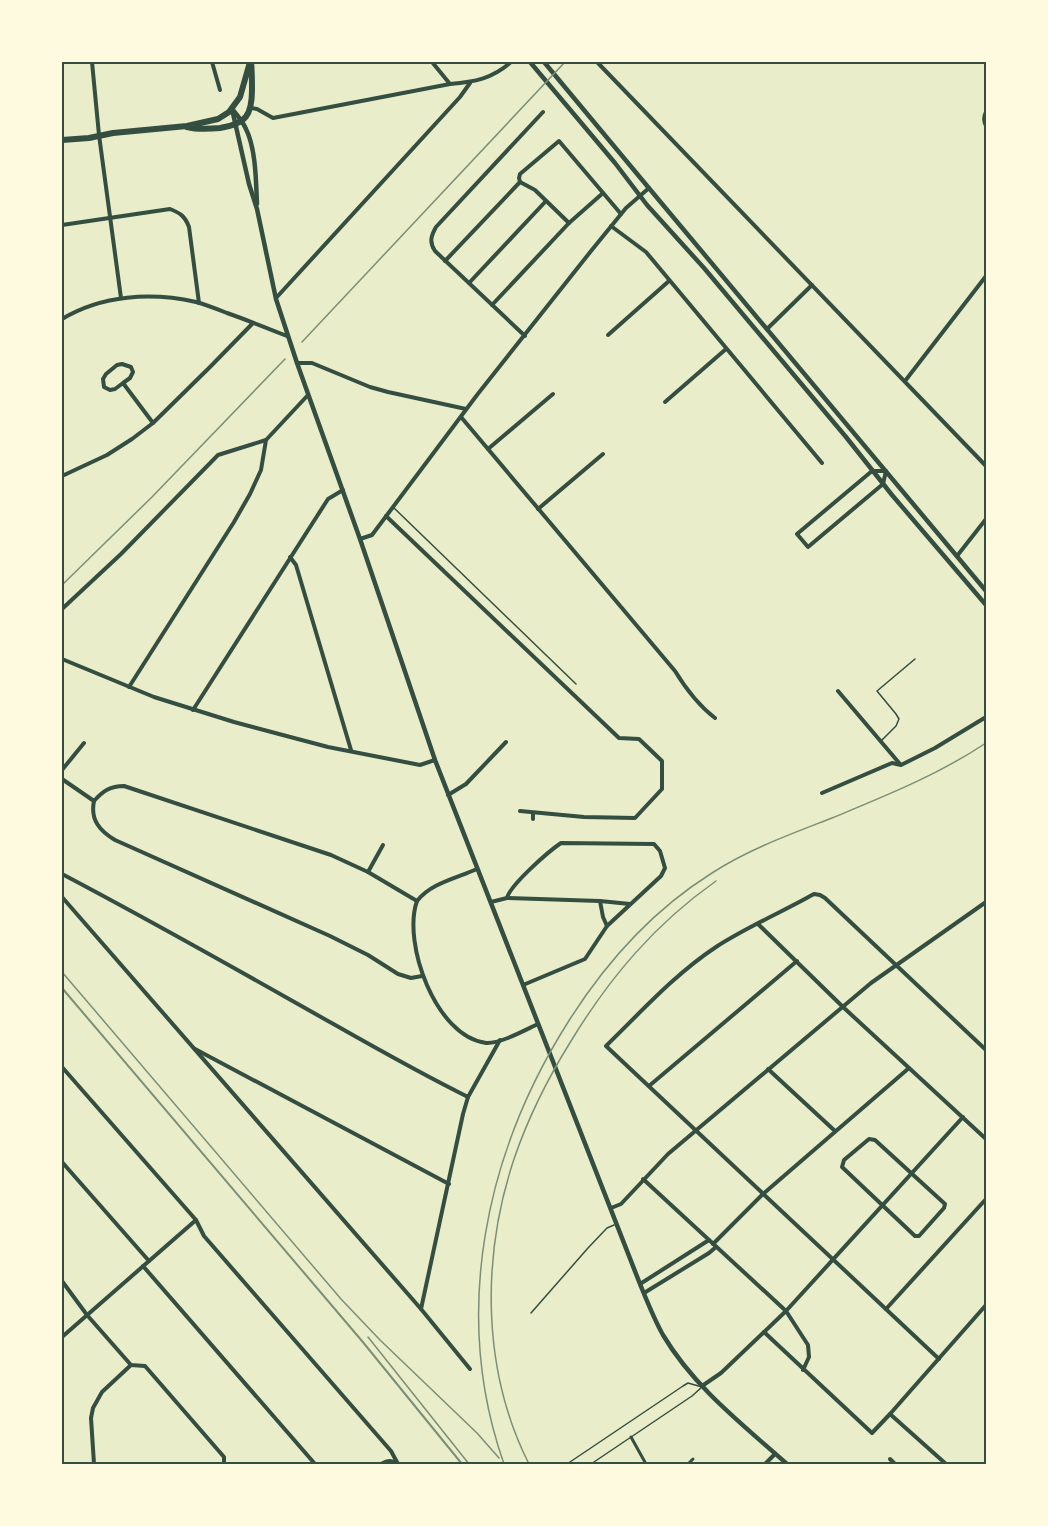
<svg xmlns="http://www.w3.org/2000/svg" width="1048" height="1526" font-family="Figtree,sans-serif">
<rect width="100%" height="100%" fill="#e9edc9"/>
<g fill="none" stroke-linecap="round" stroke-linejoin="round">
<g stroke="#344e41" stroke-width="1.5">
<path d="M394 508 576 684"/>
<path d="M881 741 896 726 899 719 896 714 877 691 915 659"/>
<path d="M531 1313 588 1248 607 1228 614 1225"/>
<path d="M567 1464 683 1386 688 1383 702 1387 692 1396 591 1464"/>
</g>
<g stroke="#344e41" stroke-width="3">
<path d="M631 1437 646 1464"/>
<path d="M688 1464 693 1459"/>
</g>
<g stroke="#344e41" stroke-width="4">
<path d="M92 62 99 135 121 298"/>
<path d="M212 62 220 90"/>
<path d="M432 62 450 84"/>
<path d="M597 62 986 466"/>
<path d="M251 108 257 109 273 118 450 84C474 82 492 79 511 62"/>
<path d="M986 112C983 118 984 121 986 126"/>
<path d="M520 182 535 190 569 223"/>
<path d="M62 225 170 209C180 213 185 216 189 227L199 303"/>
<path d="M611 226 646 252 822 463"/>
<path d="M445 261 520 182 519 178 520 174 559 141 621 214"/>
<path d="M469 283 546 201"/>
<path d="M276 298 460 97 470 83"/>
<path d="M492 305 569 223 603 193"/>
<path d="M62 319C102 295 151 292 196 302 207 305 217 309 227 313 247 320 267 328 287 336"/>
<path d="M767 329 812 285"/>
<path d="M608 335 669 281"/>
<path d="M525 336 435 251C429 242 431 236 436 227L543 112"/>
<path d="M297 363H312L370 387 388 392 466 409"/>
<path d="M905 381 986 276"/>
<path d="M123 383 130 378 133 372 131 367 122 364 117 365 106 374 103 379 104 387 110 390 115 389 123 383 153 423"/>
<path d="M665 402 726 349"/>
<path d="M461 417 675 671C686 689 698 705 715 718"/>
<path d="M488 449 553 394"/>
<path d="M872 471H886L883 484 808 547 797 534Z"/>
<path d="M62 476 107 455 132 439 153 423 210 367 253 323"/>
<path d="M538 509 603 454"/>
<path d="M386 516 619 738 639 739 662 761V789L635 818 584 817 520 811"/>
<path d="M360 539 372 535 477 395 591 251 626 208 649 188"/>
<path d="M957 556 986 519"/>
<path d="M290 557 296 565 351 750"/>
<path d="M62 609 121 554 218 455 266 440"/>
<path d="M62 659 154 697 234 722 328 747 420 765 435 760"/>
<path d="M129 687 234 522 250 494 261 470 266 440 308 395"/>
<path d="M838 691 900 764"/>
<path d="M193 710 328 499 343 490"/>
<path d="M62 770 84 743"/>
<path d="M62 779 94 801C103 791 110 786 124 786L331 855 368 872 417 901C431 883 457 878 477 869"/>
<path d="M822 793 892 763 901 765 935 748 986 717"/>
<path d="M448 795 466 784 506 742"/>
<path d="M94 801C90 820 100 831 115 840L330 936 368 955 398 974 411 978 422 976"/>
<path d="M533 819V813"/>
<path d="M368 872 383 845"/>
<path d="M62 874C138 914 213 956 289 999 348 1032 407 1067 468 1097"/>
<path d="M62 897 421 1309 470 1369"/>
<path d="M507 898C510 885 549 851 561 843L654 844 660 851 665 868 661 876 607 926 585 959 523 985"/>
<path d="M417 901C402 943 436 1037 486 1043 500 1044 525 1030 538 1024"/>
<path d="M600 901 603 917 607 926"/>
<path d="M491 902 507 898 600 901 630 904"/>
<path d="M758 924 843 1007 986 1139"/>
<path d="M195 1049 449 1184"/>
<path d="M62 1067 196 1220 204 1236 391 1451 398 1464"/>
<path d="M768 1069 835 1131"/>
<path d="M649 1086 797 961"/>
<path d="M869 1139 875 1140 945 1204 944 1208 919 1236H915L842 1167 844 1160Z"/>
<path d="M62 1162 149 1261"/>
<path d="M643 1179 786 1311 808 1345 809 1357 803 1370"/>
<path d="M611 1208 621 1204 668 1154 871 983 986 902"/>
<path d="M713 1244 763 1194 909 1068"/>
<path d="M143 1266 315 1464"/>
<path d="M62 1281 87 1315 131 1365 145 1366 224 1457V1464"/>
<path d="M640 1284 709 1240"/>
<path d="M644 1293 709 1253 716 1247"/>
<path d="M421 1309 463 1114 468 1097 500 1040"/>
<path d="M886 1309 986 1199"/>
<path d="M764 1332 872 1433 890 1414 986 1305"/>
<path d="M62 1337 196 1220"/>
<path d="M939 1359 606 1046C641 1012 675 974 716 947 747 927 782 912 814 894L820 895 825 898 986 1050"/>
<path d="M702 1386 721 1373 786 1311 963 1117"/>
<path d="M890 1414 946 1464"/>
<path d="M890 1459 895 1464"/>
<path d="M94 1464 91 1418 93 1408 102 1392 131 1365"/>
<path d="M381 1464C386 1461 391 1459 396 1463"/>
<path d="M765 1464 775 1454"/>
</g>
<g stroke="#344e41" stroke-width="4.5">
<path d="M530 62 615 163 647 205 704 268 846 437 892 495 986 605"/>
<path d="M544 62 658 199 986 591"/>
<path d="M232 109 249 184 257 209 276 299 297 363 360 539 435 760 640 1284C647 1301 654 1319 663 1335 694 1387 742 1424 787 1464"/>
<path d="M233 110C238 116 243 122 246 129 256 149 256 182 257 204"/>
</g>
<g stroke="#344e41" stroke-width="6">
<path d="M187 127C198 130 209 129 220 128 246 124 252 115 252 90 252 80 252 71 251 62"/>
<path d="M62 140 89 138 113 133 187 126 218 119 229 112 240 97 250 62"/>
</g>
<g stroke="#7c8e77" stroke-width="1.5">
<path d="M302 342 565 62"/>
<path d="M62 585 152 497 285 359"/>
<path d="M62 972 341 1299 380 1340 477 1433 499 1458"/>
<path d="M368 1337 469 1464"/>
<path d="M504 1464C451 1313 485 1152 570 1019 607 961 653 910 712 873 749 849 791 834 832 818 885 796 938 775 986 743"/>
<path d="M529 1464C482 1371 481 1258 514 1159 528 1118 548 1078 571 1041 610 977 655 924 716 881"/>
</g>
<path stroke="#7c8e77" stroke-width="2" d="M62 988 362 1341 462 1464"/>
</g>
<rect width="1048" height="1526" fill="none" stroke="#fefae0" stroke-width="126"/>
<rect x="63" y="63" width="922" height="1400" fill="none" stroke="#344e41" stroke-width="2"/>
</svg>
